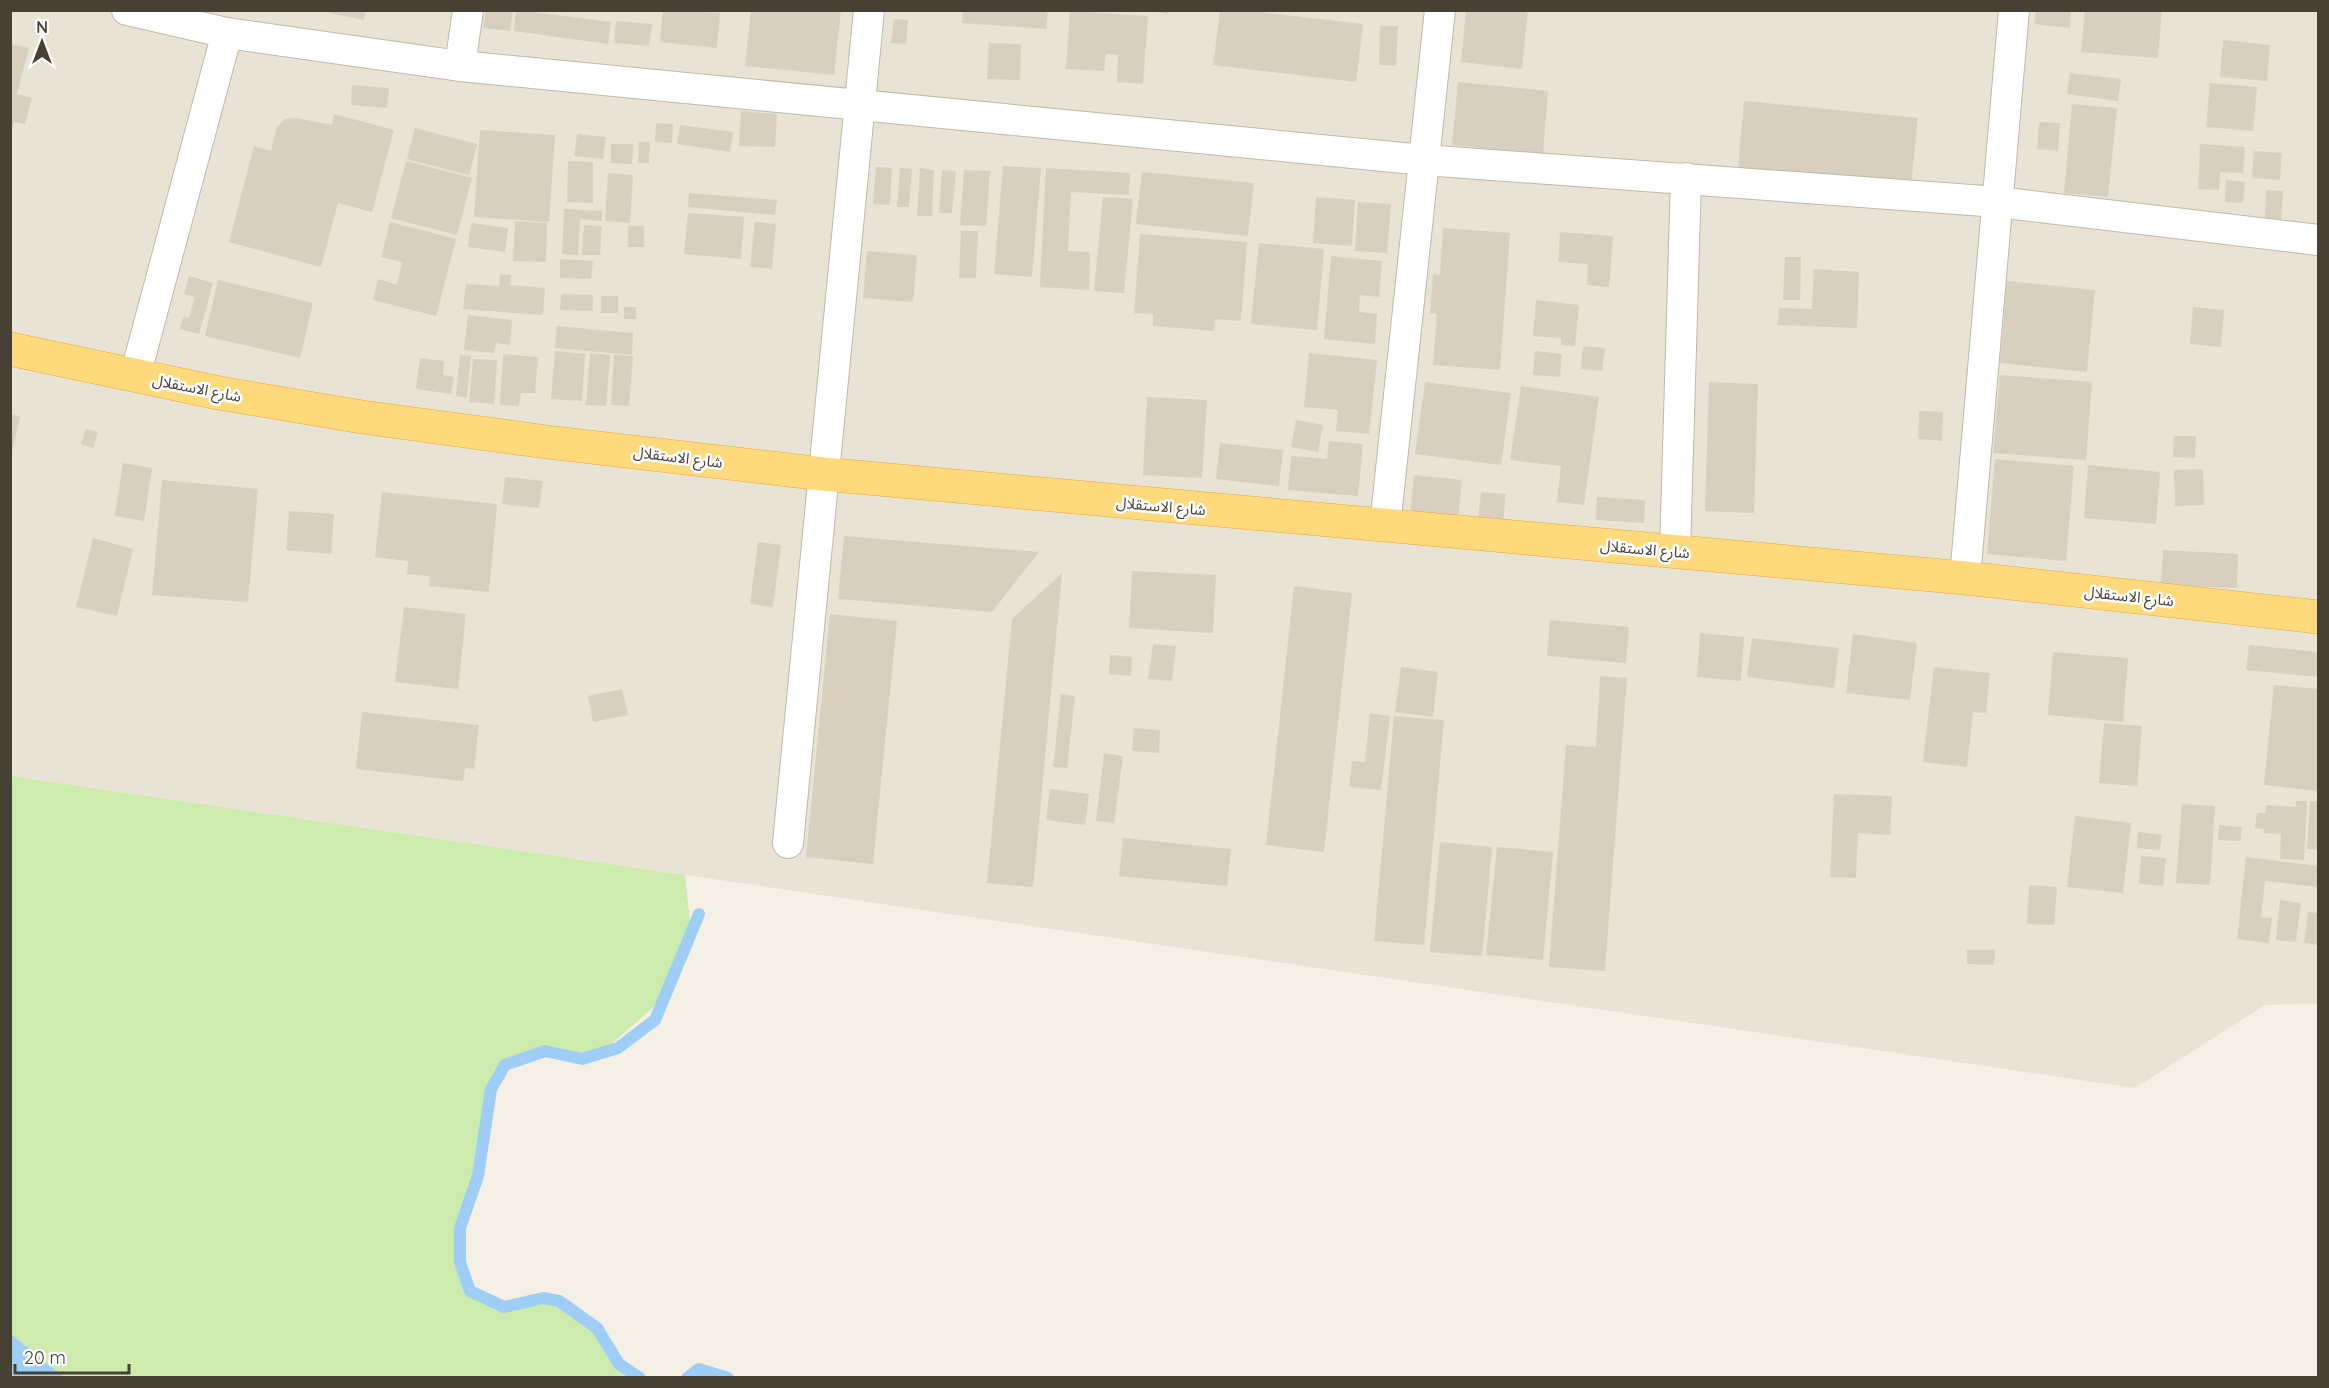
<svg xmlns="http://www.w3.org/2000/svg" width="2329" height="1388" font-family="Quicksand,'Noto Sans Arabic',sans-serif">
<rect width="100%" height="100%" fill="#f4f0e6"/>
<path fill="#e8e3d4" d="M11 11H2318V1004L2265 1005 2135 1088 11 776Z"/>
<path fill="#ccebac" d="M11 776 685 875 691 932 664 998 601 1053 533 1056 505 1065 491 1089 478 1176 460 1228V1262L470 1291 504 1307 543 1298 559 1301 597 1328 619 1364 640 1377H64L11 1334Z"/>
<path fill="#9ecef5" d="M10 1334H11L64 1377H11Z"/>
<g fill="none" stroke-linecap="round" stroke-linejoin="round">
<g stroke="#9ecef5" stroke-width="12">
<path d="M640 1378 619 1364 597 1328 559 1301 543 1298 504 1307 470 1291 460 1262V1228L478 1176 491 1089 505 1065 545 1051 582 1059 618 1048 655 1020 699 914"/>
<path d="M687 1378 699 1369 728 1378"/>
</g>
</g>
<g fill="#d9cfbe">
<path d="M330 10H366L364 20 329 13Z"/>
<path d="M486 10H513L510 31 483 28Z"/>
<path d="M516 10 611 22 608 44 514 31Z"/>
<path d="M663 10 720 13 717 48 660 42Z"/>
<path d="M751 10H841L834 75 745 66Z"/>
<path d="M963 10H1048L1046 29 962 23Z"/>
<path d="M1146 10H1168V14Z"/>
<path d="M1220 10H1243L1363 24 1356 82 1213 65Z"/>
<path d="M1466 10H1528L1522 69 1461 62Z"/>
<path d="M2036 10H2071L2070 28 2034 24Z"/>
<path d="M2085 10H2162L2158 58 2081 52Z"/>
<path d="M1070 11 1148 16 1143 84 1117 82 1118 55 1106 54 1104 71 1066 69Z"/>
<path d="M894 19 908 20 906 44 891 43Z"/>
<path d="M616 21 652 24 649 46 614 43Z"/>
<path d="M1380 26H1398L1396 66 1379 65Z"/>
<path d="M2223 40 2270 45 2267 81 2220 77Z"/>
<path d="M989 43 1021 44 1020 80 987 79Z"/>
<path d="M10 44 29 48 17 94 32 98 25 124 14 122 11 133Z"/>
<path d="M2070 73 2121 79 2118 101 2067 94Z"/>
<path d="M1458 82 1548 91 1543 154 1452 145Z"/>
<path d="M2210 83 2257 87 2253 131 2206 127Z"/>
<path d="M352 85 389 88 387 108 351 105Z"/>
<path d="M1744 101 1918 118 1911 185 1738 168Z"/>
<path d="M2072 104 2117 108 2108 197 2064 193Z"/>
<path d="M741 111 777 114 775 147 739 146Z"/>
<path d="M334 114 394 130 372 212 338 203 321 267 229 242 254 146 271 151 277 127 285 119 297 118 332 125Z"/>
<path d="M2039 122 2060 123 2058 151 2037 149Z"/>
<path d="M656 123 673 124 672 143 655 142Z"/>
<path d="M680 125 733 132 730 152 677 144Z"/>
<path d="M415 128 477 144 469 175 407 159Z"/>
<path d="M480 130 555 135 549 222 474 217Z"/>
<path d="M577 134 606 137 603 159 574 156Z"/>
<path d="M639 142H650L649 163H638Z"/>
<path d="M611 144H633L632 164 611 163Z"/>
<path d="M2200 144 2245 147 2243 173 2220 172 2219 190 2198 189Z"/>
<path d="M2254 151 2282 153 2280 180 2252 178Z"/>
<path d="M406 161 472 178 457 235 391 218Z"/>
<path d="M568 161 593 162V203L567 202Z"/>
<path d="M1003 166 1041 168 1032 277 994 274Z"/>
<path d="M876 167 892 168 890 205 873 204Z"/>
<path d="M900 168 912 169 909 207H897Z"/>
<path d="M920 168 934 170 932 216H917Z"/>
<path d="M1046 168 1130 173 1129 195 1071 192 1068 251 1090 252 1089 290 1040 287Z"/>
<path d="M942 170 956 171 952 213H939Z"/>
<path d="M964 170 990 171 986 226 960 225Z"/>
<path d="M1142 172 1254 183 1248 236 1136 224Z"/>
<path d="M608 173 633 175 630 223 605 221Z"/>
<path d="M2226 180 2245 182 2243 203 2225 202Z"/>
<path d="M2266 190 2283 191 2281 220 2265 219Z"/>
<path d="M689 193 777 200 775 215 688 207Z"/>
<path d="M1103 197 1133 199 1124 293 1094 291Z"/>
<path d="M1316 197 1355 200 1352 246 1313 243Z"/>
<path d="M1358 202 1391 204 1387 253 1355 251Z"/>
<path d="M564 209 602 211V221L580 219 578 255 562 254Z"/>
<path d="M688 213 744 217 741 259 684 254Z"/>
<path d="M515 221 547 223 546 262 513 261Z"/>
<path d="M390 222 456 239 436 316 373 300 378 279 397 285 402 262 381 257Z"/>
<path d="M755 222 776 224 772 269 750 267Z"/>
<path d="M471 223 508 228 505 252 468 247Z"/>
<path d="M584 225 602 226 600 255H582Z"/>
<rect x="628" y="226" width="16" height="21"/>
<path d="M1443 228 1510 233 1500 370 1433 365 1437 314 1430 313 1433 274 1440 275Z"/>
<path d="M961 231H978L976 278H959Z"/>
<path d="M1560 232 1613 236 1609 287 1587 285 1588 264 1558 262Z"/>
<path d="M1140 234 1247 242 1241 321 1215 319 1214 331 1153 326V314L1134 313Z"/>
<path d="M1259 243 1324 249 1317 330 1251 324Z"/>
<path d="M867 251 917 255 913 302 863 298Z"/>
<path d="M1331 256 1382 261 1379 297 1360 295 1359 312 1377 314 1375 344 1324 339Z"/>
<path d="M1785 257H1801L1800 300H1783Z"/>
<path d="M560 259 593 261 591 279 560 278Z"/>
<path d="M1814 269 1859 272 1857 328 1778 325 1779 308 1812 309Z"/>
<path d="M500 274 511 275 510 285 545 288 543 315 463 309 466 284 499 286Z"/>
<path d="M189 276 213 283 199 334 180 329 183 317 189 318 195 297 184 294Z"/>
<path d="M218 280 313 303 300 358 205 336Z"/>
<path d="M2007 281 2095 290 2087 372 2000 363Z"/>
<path d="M561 294 593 295V311L560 310Z"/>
<rect x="601" y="296" width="17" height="17"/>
<path d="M1536 300 1579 305 1575 346 1561 345V338L1533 336Z"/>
<rect x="624" y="307" width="12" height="12"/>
<path d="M2193 307 2224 310 2221 347 2190 344Z"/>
<path d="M468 315 512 320 510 345 496 343 494 353 464 350Z"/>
<path d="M557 326 633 333 632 355 555 348Z"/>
<path d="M1583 346 1605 348 1602 371 1581 369Z"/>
<path d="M555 351 585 354 582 401 551 399Z"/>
<path d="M1535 351 1562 354 1560 377 1533 375Z"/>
<path d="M590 353 610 355 606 406 586 405Z"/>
<path d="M1309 353 1377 360 1369 434 1336 431 1338 410 1304 407Z"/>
<path d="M503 354 538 357 535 393H521L519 406 500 405Z"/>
<path d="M460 355 471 356 467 398 456 396Z"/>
<path d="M614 355 633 356 629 406 611 405Z"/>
<path d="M420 358 444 361 443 375 454 377 451 394 416 389Z"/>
<path d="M473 359 497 360 494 404 469 402Z"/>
<path d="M2000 375 2092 382 2086 460 1993 453Z"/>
<path d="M1425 382 1511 393 1501 465 1415 454Z"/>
<path d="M1709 382 1758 384 1754 513 1705 511Z"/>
<path d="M1521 386 1599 397 1584 505 1557 502 1561 466 1510 460Z"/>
<path d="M1147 397 1207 400 1202 478 1143 475Z"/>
<path d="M1919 411 1943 412 1942 441 1918 439Z"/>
<path d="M10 414 20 417 11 456H10Z"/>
<path d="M1296 420 1323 425 1318 452 1291 447Z"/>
<path d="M86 429 98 432 93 448 81 444Z"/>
<path d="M2174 436H2196L2195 458 2173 457Z"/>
<path d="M1329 441 1363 444 1358 496 1288 490 1291 456 1327 459Z"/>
<path d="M1220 443 1283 450 1279 486 1216 479Z"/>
<path d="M1995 459 2074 466 2066 561 1987 554Z"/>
<path d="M123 463 152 468 144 521 115 516Z"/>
<path d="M2088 465 2160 472 2156 524 2084 518Z"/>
<path d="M2203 469 2204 505 2175 506 2174 470Z"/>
<path d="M1414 475 1462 480 1458 520 1410 515Z"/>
<path d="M505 477 543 481 539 508 502 504Z"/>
<path d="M162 480 258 489 248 602 152 595Z"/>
<path d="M382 492 497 504 489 592 429 586 430 576 407 574 408 561 375 557Z"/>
<path d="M1481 492 1506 494 1503 523 1478 520Z"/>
<path d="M1597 497 1645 500 1644 523 1596 520Z"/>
<path d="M289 511 334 514 331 554 286 550Z"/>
<path d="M844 536 1039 552 992 612 838 599Z"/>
<path d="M93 538 133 549 117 616 76 607Z"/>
<path d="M758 542 781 545 773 607 750 604Z"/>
<path d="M2163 550 2238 554 2237 588 2161 585Z"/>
<path d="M1132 571 1216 575 1213 633 1129 628Z"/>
<path d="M1062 573 1033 887 987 883 1012 619Z"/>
<path d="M1294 586 1352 593 1324 852 1266 845Z"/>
<path d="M404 607 466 614 458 689 395 682Z"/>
<path d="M830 614 897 621 873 864 806 857Z"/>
<path d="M1550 620 1629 627 1626 663 1547 656Z"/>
<path d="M1700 633 1744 637 1741 681 1697 677Z"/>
<path d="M1853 634 1917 643 1910 700 1846 693Z"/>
<path d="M1752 638 1839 648 1834 688 1747 677Z"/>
<path d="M1153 644 1176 646 1172 681 1148 679Z"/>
<path d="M2249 645 2318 652V677L2246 670Z"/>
<path d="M2053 652 2128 658 2123 722 2048 715Z"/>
<path d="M1110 655 1132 657 1131 676 1109 674Z"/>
<path d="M1401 667 1438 672 1433 717 1395 712Z"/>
<path d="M1934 667 1990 673 1986 713 1973 712 1967 767 1923 762Z"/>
<path d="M1600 676 1627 678 1605 971 1549 967 1566 745 1596 747Z"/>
<path d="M2274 685 2318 689V791L2264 785Z"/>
<path d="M622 689 628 715 593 722 588 696Z"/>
<path d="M1061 694 1075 696 1067 768 1053 767Z"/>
<path d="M362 712 479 725 474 769 465 768 463 781 356 769Z"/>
<path d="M1370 713 1390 716 1381 790 1349 787 1352 761 1365 762Z"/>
<path d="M1394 716 1444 720 1424 945 1374 941Z"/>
<path d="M2104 723 2142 726 2137 786 2099 783Z"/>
<path d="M1134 728 1160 730 1159 753 1132 751Z"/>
<path d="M1104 753 1123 756 1114 823 1096 821Z"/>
<path d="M1050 789 1089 794 1085 825 1046 820Z"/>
<path d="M1834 794 1892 796 1890 835 1858 833 1856 878 1830 877Z"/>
<path d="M2296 801H2307L2304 860 2280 859 2281 834 2263 833 2264 829 2255 828 2257 813H2266V805L2296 807Z"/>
<path d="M2310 801H2318V850L2307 849Z"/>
<path d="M2182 804 2215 806 2210 885 2176 883Z"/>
<path d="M2075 816 2131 823 2123 893 2067 887Z"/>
<path d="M2219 825 2242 827 2241 841 2218 840Z"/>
<path d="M2138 832 2162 835 2160 850 2137 848Z"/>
<path d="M1123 838 1231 849 1227 886 1119 876Z"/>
<path d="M1440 842 1492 847 1482 956 1430 952Z"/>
<path d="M1497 847 1553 852 1543 960 1486 955Z"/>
<path d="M2141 856 2166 858 2163 886 2139 884Z"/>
<path d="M2246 857 2318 866V887L2265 881 2261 917 2272 918 2269 943 2237 939Z"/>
<path d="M2029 885 2057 887 2054 925 2027 924Z"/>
<path d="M2280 900 2301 903 2296 942 2276 940Z"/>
<path d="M2308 912 2318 913V945L2304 943Z"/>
<path d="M1967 950H1995L1994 965 1967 964Z"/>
</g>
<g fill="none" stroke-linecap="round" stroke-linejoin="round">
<g stroke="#c0b9a8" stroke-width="32">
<g id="minor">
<path d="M127 10 227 33 460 66 1424 160 1998 202 2318 240"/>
<path d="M460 66 468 10"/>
<path d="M135 376 227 33"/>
<path d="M1385 526 1440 10"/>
<path d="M1675 552 1686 178"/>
<path d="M1965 578 2014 10"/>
<path d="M788 843 869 10"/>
</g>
</g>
<g stroke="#e7a92d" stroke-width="34">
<path id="trunk" d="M10 349 219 393 362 417 547 442 823 474 1965 578 2318 617"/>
</g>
<use href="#minor" stroke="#fff" stroke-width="30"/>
<use href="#trunk" stroke="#ffda7d" stroke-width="33"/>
</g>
<g text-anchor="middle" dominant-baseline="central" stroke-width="5" stroke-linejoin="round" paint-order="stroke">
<g font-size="15" fill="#474135" stroke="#fff">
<text transform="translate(197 388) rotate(11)">شارع الاستقلال</text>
<text transform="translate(678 457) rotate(7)">شارع الاستقلال</text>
<text transform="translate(1161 506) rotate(5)">شارع الاستقلال</text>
<text transform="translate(1645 549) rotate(5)">شارع الاستقلال</text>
<text transform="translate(2129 596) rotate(6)">شارع الاستقلال</text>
</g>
</g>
<rect width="2329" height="1388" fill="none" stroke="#474135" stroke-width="24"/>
<g transform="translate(42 42)" stroke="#ffffff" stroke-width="4.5" paint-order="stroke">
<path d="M0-4.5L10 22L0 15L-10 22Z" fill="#474135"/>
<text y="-9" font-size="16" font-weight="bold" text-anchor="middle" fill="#474135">N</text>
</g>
<path d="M15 1364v9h114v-9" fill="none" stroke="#474135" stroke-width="3"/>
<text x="24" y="1364" font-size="18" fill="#474135" stroke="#ffffff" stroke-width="4.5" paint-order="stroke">20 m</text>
</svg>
